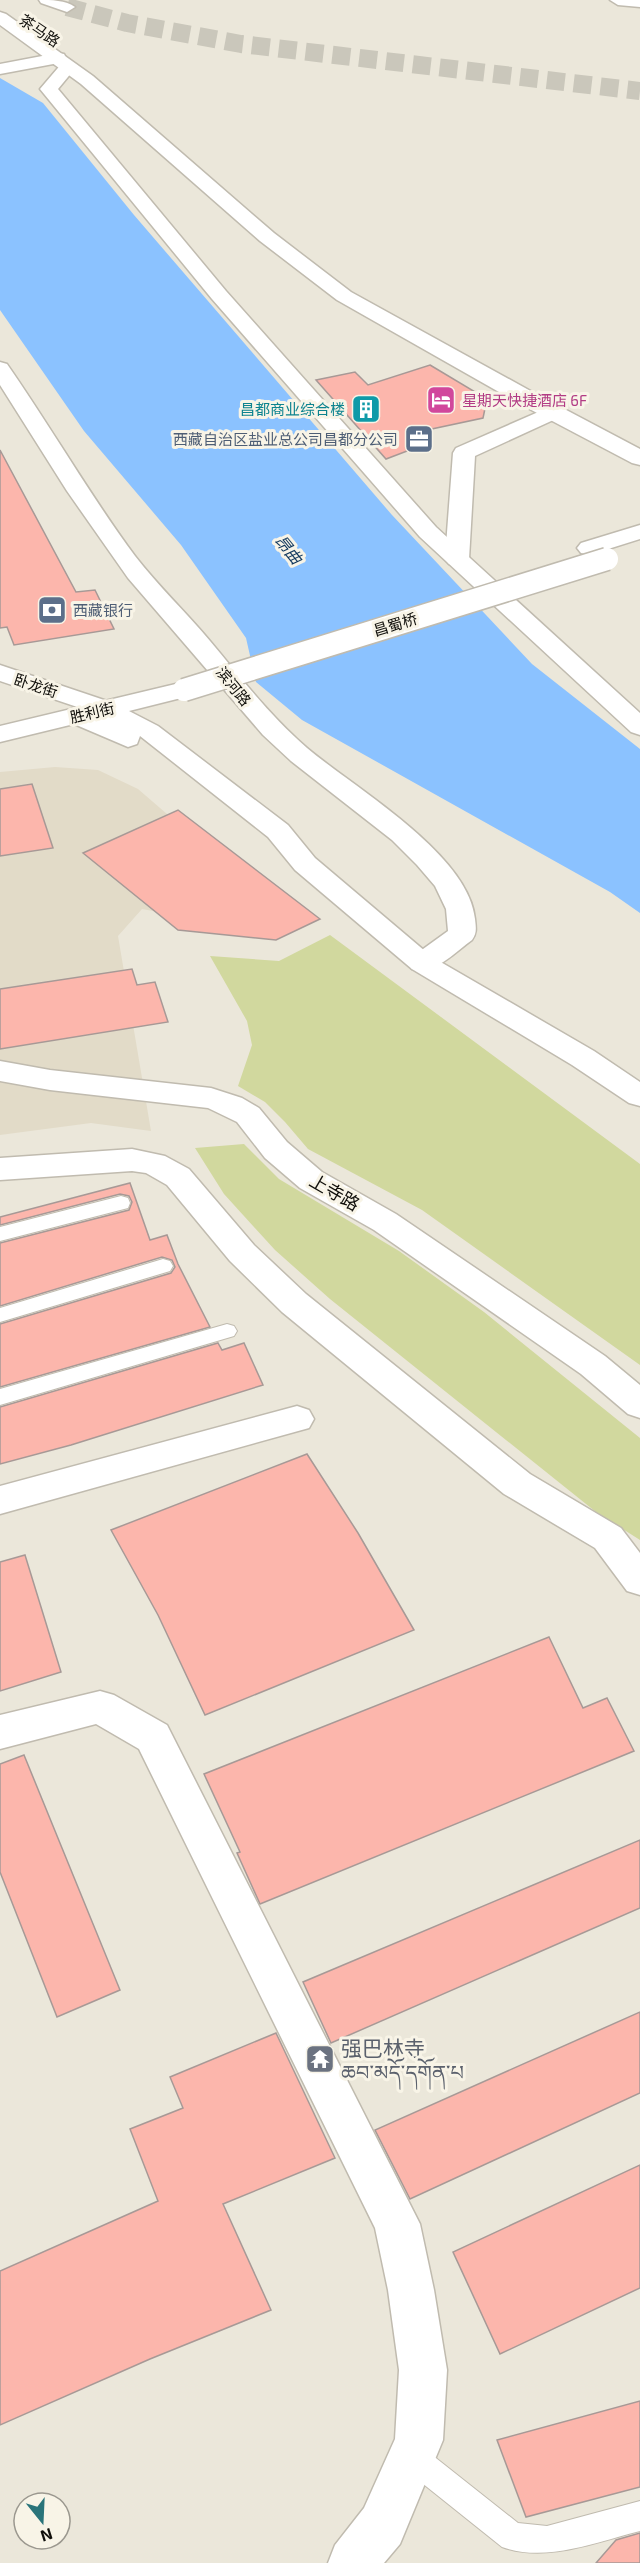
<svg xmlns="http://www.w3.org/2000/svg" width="640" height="2563" font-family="'Exo 2','Noto Sans SC','Noto Serif Tibetan',sans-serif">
<rect width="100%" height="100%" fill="#ebe7da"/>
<path fill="#e2dbc8" d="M55 767 98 770 138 789 275 907 241 927 142 909 118 936 151 1131 91 1123 0 1135V772Z"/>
<g fill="#d1d89e">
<path d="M330 935 640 1164V1365L422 1210 308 1149 285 1122 265 1102 238 1086 252 1045 247 1021 210 956 279 961Z"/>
<path d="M244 1144 279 1179 399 1251 484 1312 640 1438V1540L596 1512 330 1299 275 1250 224 1194 195 1148Z"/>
</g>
<path fill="#8bc2ff" d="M0 78 43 103 134 215 392 515 532 664 640 749V913L610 892 302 720 256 682 246 638 181 545 84 431 0 310Z"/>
<g fill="#fcb6ac" stroke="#a79996" stroke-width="1.5">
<path d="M430 365 487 399 483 418 413 433 423 445 386 459 316 380 355 372 368 385Z"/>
<path d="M0 450 76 592 95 590 114 629 14 645 7 627 0 628Z"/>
<path d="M32 784 53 848 0 856V789Z"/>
<path d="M178 810 320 919 276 940 178 930 83 853Z"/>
<path d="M132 969 137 985 155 982 168 1022 0 1049V989Z"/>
<path d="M130 1183 150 1240 167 1235 178 1264 210 1327 0 1387V1324L171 1273 175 1267 172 1260 162 1257 0 1306V1243L129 1210 132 1202 129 1196 120 1194 0 1225V1217Z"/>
<path d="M218 1343 222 1350 244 1343 263 1385 71 1445 0 1464V1407Z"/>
<path d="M307 1454 358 1533 414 1630 205 1715 158 1615 111 1530Z"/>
<path d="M25 1555 61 1672 0 1691V1562Z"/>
<path d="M549 1637 583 1708 607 1698 634 1751 260 1904 237 1853 240 1852 204 1774Z"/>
<path d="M24 1755 120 1990 57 2017 0 1872V1764Z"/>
<path d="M640 1840V1908L331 2043 303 1982Z"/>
<path d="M640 2012V2093L410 2199 375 2130Z"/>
<path d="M276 2033 335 2158 223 2204 271 2310 150 2359 0 2425V2271L158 2201 130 2129 183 2108 170 2077Z"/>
<path d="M640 2165V2288L500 2354 453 2252Z"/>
<path d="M640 2401V2487L526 2517 497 2440Z"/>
<path d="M640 2533V2563H596L616 2540Z"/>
</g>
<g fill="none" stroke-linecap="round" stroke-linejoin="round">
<path stroke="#cac7bb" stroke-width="18" stroke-dasharray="18 9" stroke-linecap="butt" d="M67 7 127 23 241 44 640 91"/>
<g stroke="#c0bbaf" stroke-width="2">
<g id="service">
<path d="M121 1196 128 1198 130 1203 128 1208 0 1241V1227Z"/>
<path d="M163 1259 170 1261 173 1266 170 1271 0 1322V1308Z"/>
<path d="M227 1324 234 1326 237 1331 234 1336 0 1405V1389Z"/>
<path d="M412 2443 422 2447 518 2523 547 2526 640 2501V2531C596 2542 546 2563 502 2547L402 2467 398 2457 402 2447Z"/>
</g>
</g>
<g stroke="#c0bbaf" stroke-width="3">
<g id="minor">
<path d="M610 0H640V7L618 5Z"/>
<path d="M0 362 7 364C51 427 89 494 135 556 158 586 186 612 210 641 241 678 270 716 307 748 353 787 469 854 475 919 476 928 477 933 472 940 454 953 435 975 412 969L408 963 412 957 448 931 446 909 435 886 417 865 392 840 291 761 263 735 128 578 67 491 0 385Z"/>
<path d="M552 406 560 407 563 412 560 417 475 456 469 559 465 564 457 566 449 564 445 559 453 453 456 448Z"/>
<path d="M297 1406 309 1410 314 1419 309 1428 0 1514V1486Z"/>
<path d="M100 1691 114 1695 167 1725 420 2224 434 2290 447 2370 443 2440 400 2544 384 2563H328L335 2545 364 2508 395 2439 399 2370 388 2290 375 2228 139 1749 96 1724 0 1749V1715Z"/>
</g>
</g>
<g stroke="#c0bbaf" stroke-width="3">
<g id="tertiary">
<path d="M69 61 77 66 58 89 226 291 436 527 640 713V735L631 732 420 537 212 299 40 89 63 62Z"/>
<path d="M0 1061 50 1070 211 1088 242 1098 259 1108 287 1142 322 1172 396 1214 605 1356 640 1385V1418L628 1414 581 1374 374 1230 300 1188 265 1158 237 1122 208 1108 50 1090 0 1081Z"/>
<path d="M132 1149 165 1156 189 1169 254 1245 306 1294 530 1474 621 1528 640 1553V1595L627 1591 595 1548 504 1494 282 1312 230 1261 167 1185 146 1173 132 1171 0 1180V1158Z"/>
</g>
</g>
<g stroke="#c0bbaf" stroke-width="3">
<g id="secondary">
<path d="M58 53 64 54 66 58 64 62 0 74V64Z"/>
<path d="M0 665 116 704 120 709 116 714 107 717 0 681Z"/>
</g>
</g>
<g stroke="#c0bbaf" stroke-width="3">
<g id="primary">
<path d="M0 12 6 14 93 76 274 233 351 292 536 394 640 449V465L632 463 520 404 337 300 260 241 81 84 0 25Z"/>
<path d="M640 525V539L589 555 581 553 577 548 581 543Z"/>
<path d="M184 682 193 685 197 690 193 695 129 711 158 726 288 825 315 858 432 957 594 1051 640 1082V1106L629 1103 572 1065 412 969 295 870 268 837 140 736 137 744 128 747 74 724 0 742V726Z"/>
</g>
</g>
<g stroke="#c0bbaf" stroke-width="3">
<path id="trunk" d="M39 0C51 0 66 0 75 7L67 12 41 3Z"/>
</g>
<use href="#service" fill="#fff" fill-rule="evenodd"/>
<use href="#minor" fill="#fff" fill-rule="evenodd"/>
<use href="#tertiary" fill="#fff" fill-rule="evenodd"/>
<use href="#secondary" fill="#fff" fill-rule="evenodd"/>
<use href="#primary" fill="#fff" fill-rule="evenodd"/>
<use href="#trunk" fill="#fff" fill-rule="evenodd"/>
<g stroke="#c0bbaf" stroke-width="25" stroke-linecap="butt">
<path id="primary-bridge" d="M184 690 607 559"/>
</g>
<use href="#primary-bridge" stroke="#fff" stroke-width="22"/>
</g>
<defs>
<g id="hotel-square" transform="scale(1.5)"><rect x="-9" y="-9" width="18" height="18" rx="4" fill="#d1479c" stroke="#f8f4e7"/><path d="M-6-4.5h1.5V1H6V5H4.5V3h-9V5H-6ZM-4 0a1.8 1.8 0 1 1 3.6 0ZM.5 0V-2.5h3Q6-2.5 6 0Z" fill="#fff"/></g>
<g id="building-square" transform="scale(1.5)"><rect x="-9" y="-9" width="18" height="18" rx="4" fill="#0f9aa8" stroke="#f8f4e7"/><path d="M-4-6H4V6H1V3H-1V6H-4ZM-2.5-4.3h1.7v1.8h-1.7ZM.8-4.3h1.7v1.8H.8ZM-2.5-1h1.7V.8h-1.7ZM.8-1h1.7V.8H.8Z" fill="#fff"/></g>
<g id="office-square" transform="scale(1.5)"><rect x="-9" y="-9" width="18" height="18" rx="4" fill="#5c6f8a" stroke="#f8f4e7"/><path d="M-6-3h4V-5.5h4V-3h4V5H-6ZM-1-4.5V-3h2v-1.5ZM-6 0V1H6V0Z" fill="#fff"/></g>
<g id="bank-square" transform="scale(1.5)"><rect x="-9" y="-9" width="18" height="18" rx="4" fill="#5c6f8a" stroke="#f8f4e7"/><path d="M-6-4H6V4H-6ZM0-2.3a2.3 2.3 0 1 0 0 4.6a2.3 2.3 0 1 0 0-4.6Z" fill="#fff"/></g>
<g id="temple-square" transform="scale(1.5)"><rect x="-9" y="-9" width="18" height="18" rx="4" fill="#6b7280" stroke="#f8f4e7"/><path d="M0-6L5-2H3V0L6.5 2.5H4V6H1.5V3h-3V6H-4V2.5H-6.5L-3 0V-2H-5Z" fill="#fff"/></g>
</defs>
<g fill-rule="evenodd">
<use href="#hotel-square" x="441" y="400"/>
<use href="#building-square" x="366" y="409"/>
<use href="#office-square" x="419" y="439"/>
<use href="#bank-square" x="52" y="610"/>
<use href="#temple-square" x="320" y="2059"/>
</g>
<g text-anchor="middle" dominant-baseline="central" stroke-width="6" stroke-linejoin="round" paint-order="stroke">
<g font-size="15" fill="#100f0b" stroke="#f8f4e7">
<text transform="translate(40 30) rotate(34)">茶马路</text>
<text transform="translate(395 624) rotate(-17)">昌蜀桥</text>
<text transform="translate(36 685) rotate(18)">卧龙街</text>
<text transform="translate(234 686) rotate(51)">滨河路</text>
<text transform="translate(92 712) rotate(-13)">胜利街</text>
</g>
<g font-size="15" fill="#b23c85" stroke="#f8f4e7" text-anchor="start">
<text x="462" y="400">星期天快捷酒店 6F</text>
</g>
<g font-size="15" fill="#0d838f" stroke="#f8f4e7" text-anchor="end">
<text x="345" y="409">昌都商业综合楼</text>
</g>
<g font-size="15" fill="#4e5e75" stroke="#f8f4e7" text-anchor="end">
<text x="398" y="439">西藏自治区盐业总公司昌都分公司</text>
<text x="73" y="610" text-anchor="start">西藏银行</text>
</g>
<g font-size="16" font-style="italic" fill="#0e365c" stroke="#f8f4e7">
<text transform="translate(289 549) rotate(51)">昂曲</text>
</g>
<g font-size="18" fill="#100f0b" stroke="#f8f4e7">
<text transform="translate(335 1192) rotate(30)">上寺路</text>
</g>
<g font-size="21" fill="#5b616d" stroke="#f8f4e7" text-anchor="start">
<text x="341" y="2047">强巴林寺<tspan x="341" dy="24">ཆབ་མདོ་དགོན་པ</tspan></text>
</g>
</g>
<g transform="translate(42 2521) rotate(162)"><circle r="28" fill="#f8f4e7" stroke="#9b988f" stroke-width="1.5"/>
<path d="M0-4.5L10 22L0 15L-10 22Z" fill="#2a747a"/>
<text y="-9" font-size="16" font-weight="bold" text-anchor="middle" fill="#100f0b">N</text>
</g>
</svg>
